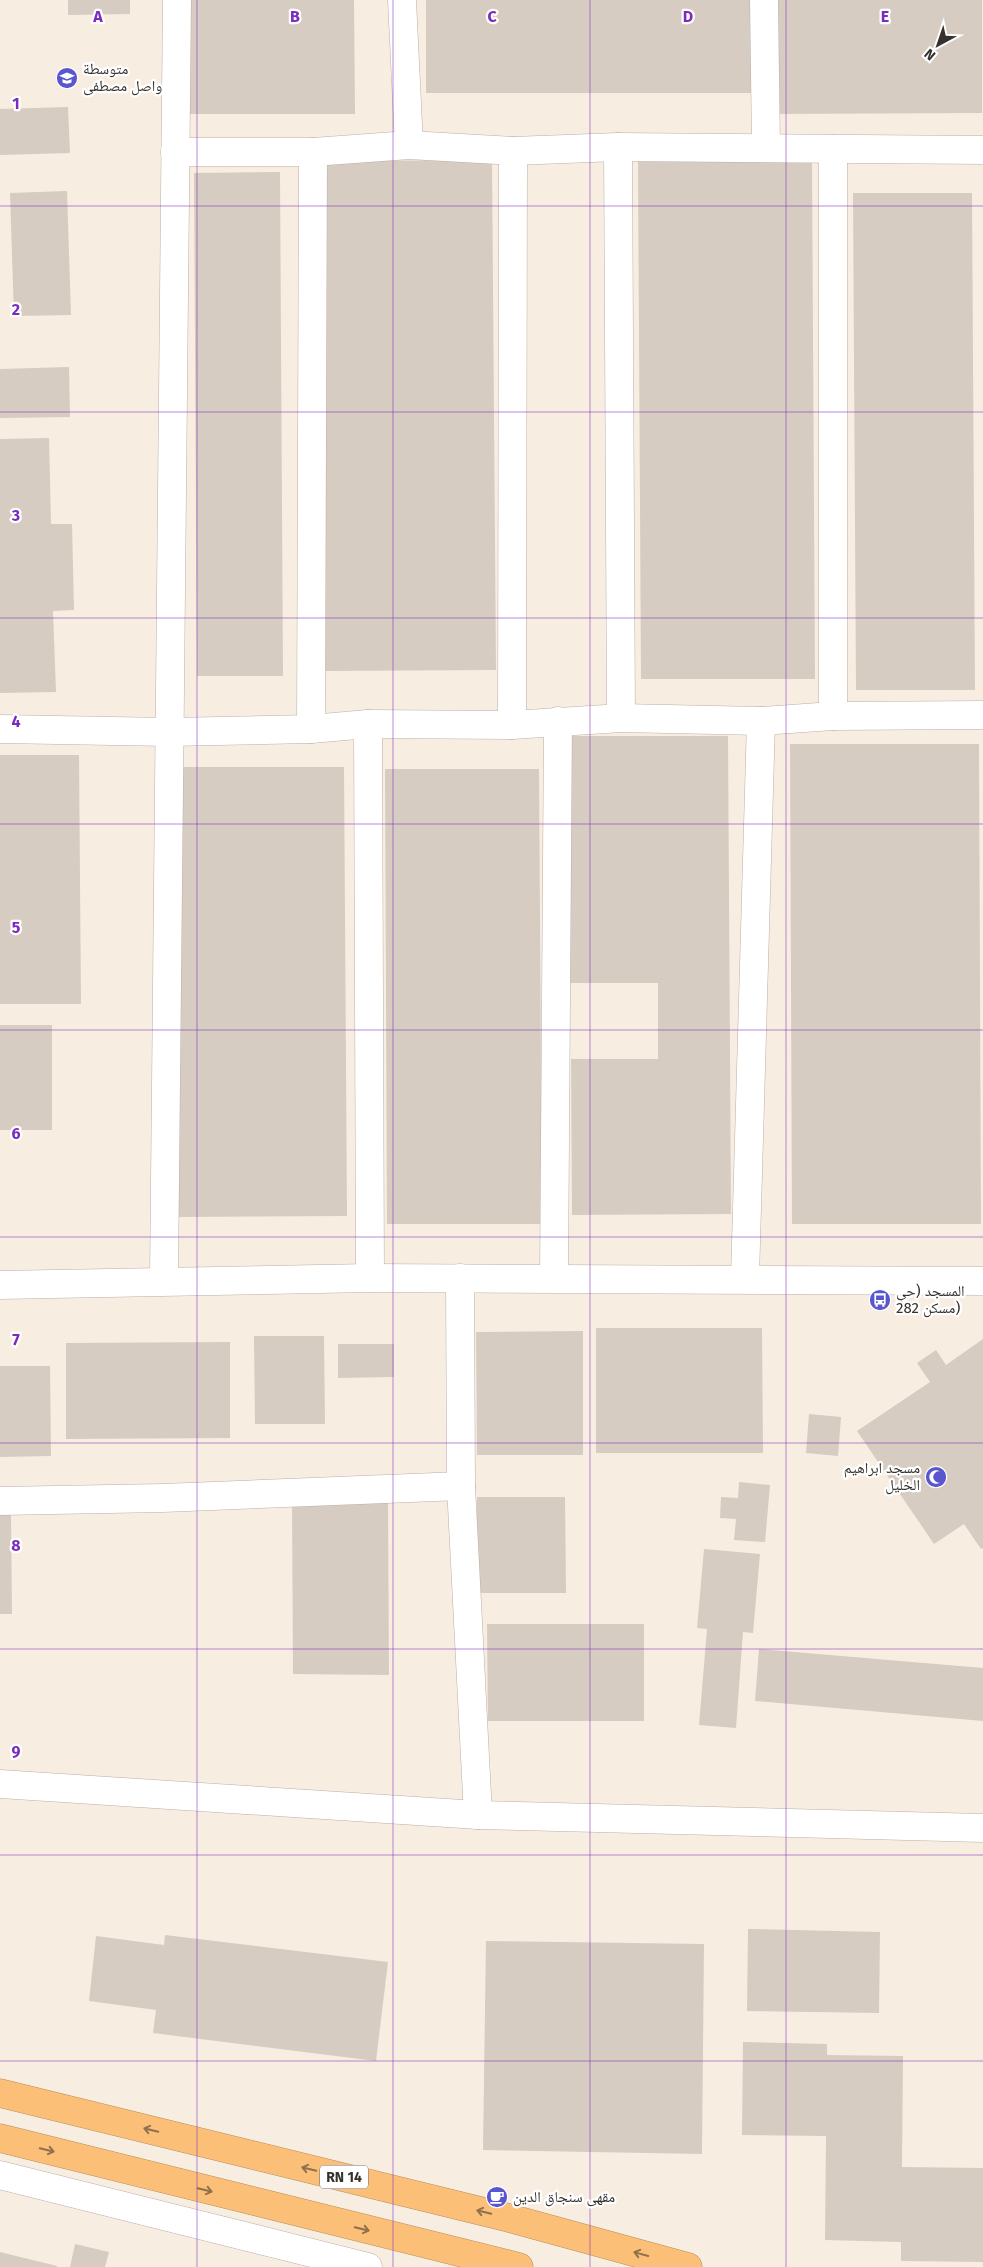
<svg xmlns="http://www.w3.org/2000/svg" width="983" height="2267" font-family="'Fira Sans','Noto Naskh Arabic',sans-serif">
<rect width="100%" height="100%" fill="#f8ede1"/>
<g fill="#d6ccc1">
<path d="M68 0H130V14L68 15Z"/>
<path d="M188 0H354L355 114H188Z"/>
<rect x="426" y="0" width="331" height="93"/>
<path d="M763 0H982V113L764 114Z"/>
<path d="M68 107 70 153 0 155V109Z"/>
<path d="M492 160 496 670 325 671 322 161Z"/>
<path d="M812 160 815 679H641L638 161Z"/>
<path d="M280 172 283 676H197L194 173Z"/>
<path d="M67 191 71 315 14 316 10 193Z"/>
<path d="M853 193H972L975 690H856Z"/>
<path d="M69 367 70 417 0 418V369Z"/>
<path d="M49 438 51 524H72L74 610 53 611 56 692 0 693V439Z"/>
<path d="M564 736H728L731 1214 572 1215 571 1059H658V983H566Z"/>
<path d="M790 744H979L981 1224H792Z"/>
<path d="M0 755H79L81 1004H0Z"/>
<path d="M177 767H344L347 1216 179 1217Z"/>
<path d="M385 769H539L542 1224H387Z"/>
<rect x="0" y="1025" width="52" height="105"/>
<path d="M596 1328H762L763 1453H596Z"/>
<path d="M583 1331V1455H477L476 1332Z"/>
<path d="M254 1336H324L325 1424H255Z"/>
<path d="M983 1339V1548L981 1549 964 1524 934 1544 857 1431 930 1382 917 1363 936 1350 946 1365Z"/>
<path d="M230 1342V1438L66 1439V1343Z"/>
<path d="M338 1344H394V1377L338 1378Z"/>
<path d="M0 1366H50L51 1456 0 1457Z"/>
<path d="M809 1414 841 1417 838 1456 806 1453Z"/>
<path d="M739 1482 770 1485 765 1542 734 1540 736 1519 720 1518 721 1497 738 1498Z"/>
<path d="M477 1497H565L566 1593H477Z"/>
<path d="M292 1501H388L389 1675 293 1674Z"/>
<path d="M0 1515H11L12 1614H0Z"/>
<path d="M704 1549 760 1554 753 1633 743 1632 736 1728 699 1725 707 1629 697 1628Z"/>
<path d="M487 1624H644V1721H488Z"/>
<path d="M759 1649 983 1668V1721L755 1701Z"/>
<path d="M748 1929 880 1932 879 2013 747 2011Z"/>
<path d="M165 1935 388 1962 376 2061 153 2033 156 2010 89 2001 96 1936 164 1945Z"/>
<path d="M486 1941 704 1944 702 2154 483 2150Z"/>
<path d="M743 2042 827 2044V2055L903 2056 902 2167 983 2168V2262L901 2261V2242L825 2240 826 2136 742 2135Z"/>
<path d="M75 2244 109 2252 105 2267H70Z"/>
<path d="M0 2252 57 2266V2267H0Z"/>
</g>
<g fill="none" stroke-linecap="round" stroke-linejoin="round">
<g stroke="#bbb0a6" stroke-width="29">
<g id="street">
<path d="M402 0 409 145"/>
<path d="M764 0 766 148"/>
<path d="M618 147 621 718"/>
<path d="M833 149V716"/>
<path d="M175 152H313L409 145 513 151 618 147 983 150"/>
<path d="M368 724 370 1278"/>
<path d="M512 725 513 151"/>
<path d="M0 729 169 732 311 729 368 724 512 725 621 718 761 721 833 716 983 715"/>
<path d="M311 729 313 152"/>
<path d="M460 1278 461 1486 478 1815"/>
<path d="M554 1278 558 721"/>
<path d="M745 1278 761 721"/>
<path d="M164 1281 177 0"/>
<path d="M0 1501 163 1498 461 1486"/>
<path d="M0 1784 478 1815 983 1828"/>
<path d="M0 2175 368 2267"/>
</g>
</g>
<g stroke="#bbb0a6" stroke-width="29">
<path id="secondary" d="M0 1285 370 1278 983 1281"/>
</g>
<g stroke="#b68d5d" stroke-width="29">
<g id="highway">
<path d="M0 2093 509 2218 688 2267"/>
<path d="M0 2138 519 2267"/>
</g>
</g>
<use href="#street" stroke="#fff" stroke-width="28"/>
<use href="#secondary" stroke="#fff" stroke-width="28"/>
<use href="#highway" stroke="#fcbf78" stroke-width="28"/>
</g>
<defs><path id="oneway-shaft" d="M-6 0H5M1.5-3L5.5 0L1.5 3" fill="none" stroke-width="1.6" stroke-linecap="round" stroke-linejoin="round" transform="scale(1.25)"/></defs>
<g stroke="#8f714e">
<use href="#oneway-shaft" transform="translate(151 2130) rotate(-166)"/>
<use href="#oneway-shaft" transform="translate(47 2150) rotate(14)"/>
<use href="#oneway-shaft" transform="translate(309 2169) rotate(-166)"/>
<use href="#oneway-shaft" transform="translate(205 2190) rotate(14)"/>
<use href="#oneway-shaft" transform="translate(484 2212) rotate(-166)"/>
<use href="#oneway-shaft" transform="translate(362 2229) rotate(14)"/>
<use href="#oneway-shaft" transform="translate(641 2254) rotate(-165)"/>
</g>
<path fill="none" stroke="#7b2cbf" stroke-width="1" stroke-opacity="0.55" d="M197 0V2267M393 0V2267M590 0V2267M786 0V2267M0 206H983M0 412H983M0 618H983M0 824H983M0 1030H983M0 1237H983M0 1443H983M0 1649H983M0 1855H983M0 2061H983"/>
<defs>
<g id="school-disc" transform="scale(1.125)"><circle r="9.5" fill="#5956ce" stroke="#fff"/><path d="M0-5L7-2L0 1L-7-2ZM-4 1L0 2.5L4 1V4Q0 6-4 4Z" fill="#fff"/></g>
<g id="bus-disc" transform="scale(1.125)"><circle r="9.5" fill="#5956ce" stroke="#fff"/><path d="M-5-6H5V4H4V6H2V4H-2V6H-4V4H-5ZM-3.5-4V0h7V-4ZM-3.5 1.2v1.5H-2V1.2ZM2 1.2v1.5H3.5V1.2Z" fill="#fff"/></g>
<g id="mosque-disc" transform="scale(1.125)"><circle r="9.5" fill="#5956ce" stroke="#fff"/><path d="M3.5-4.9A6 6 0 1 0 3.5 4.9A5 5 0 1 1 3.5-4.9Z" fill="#fff"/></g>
<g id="cafe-disc" transform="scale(1.125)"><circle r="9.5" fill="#5956ce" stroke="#fff"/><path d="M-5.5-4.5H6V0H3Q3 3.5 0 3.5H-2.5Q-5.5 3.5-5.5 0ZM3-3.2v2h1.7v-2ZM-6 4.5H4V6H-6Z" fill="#fff"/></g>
</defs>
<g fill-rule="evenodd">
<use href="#school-disc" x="67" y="78"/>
<use href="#bus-disc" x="880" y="1300"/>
<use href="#mosque-disc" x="936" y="1477"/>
<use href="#cafe-disc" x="497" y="2197"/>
</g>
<g text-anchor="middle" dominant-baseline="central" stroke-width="4.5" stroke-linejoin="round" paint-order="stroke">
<rect fill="#fff" stroke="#726f6b" stroke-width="1" x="320" y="2165.5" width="48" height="23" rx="4"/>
<g font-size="14" font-weight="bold" fill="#35312c">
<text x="344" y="2177">RN 14</text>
</g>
<g font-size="15" fill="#35312c" stroke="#fff" text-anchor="start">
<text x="83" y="69">متوسطة<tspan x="83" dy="17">واصل مصطفى</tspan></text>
<text x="896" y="1291">المسجد (حي<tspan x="896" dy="17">282 مسكن)</tspan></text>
<text x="920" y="1468" text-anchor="end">مسجد ابراهيم<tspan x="920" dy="17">الخليل</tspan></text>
<text x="513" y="2197">مقهى سنجاق الدين</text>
</g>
</g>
<g font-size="16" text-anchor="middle" font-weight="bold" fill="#7b2cbf" stroke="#fff" stroke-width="4.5" stroke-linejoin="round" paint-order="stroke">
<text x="98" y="22">A</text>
<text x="295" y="22">B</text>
<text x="492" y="22">C</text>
<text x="688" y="22">D</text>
<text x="885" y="22">E</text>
<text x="16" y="109">1</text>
<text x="16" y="315">2</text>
<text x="16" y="521">3</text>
<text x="16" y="727">4</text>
<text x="16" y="933">5</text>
<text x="16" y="1139">6</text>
<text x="16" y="1345">7</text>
<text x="16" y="1551">8</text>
<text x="16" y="1757">9</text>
</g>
<g transform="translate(938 45) rotate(220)" stroke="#ffffff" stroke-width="4" paint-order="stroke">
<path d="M0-4L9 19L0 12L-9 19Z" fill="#35312c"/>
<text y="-8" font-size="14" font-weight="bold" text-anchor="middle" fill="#35312c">N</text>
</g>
</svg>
